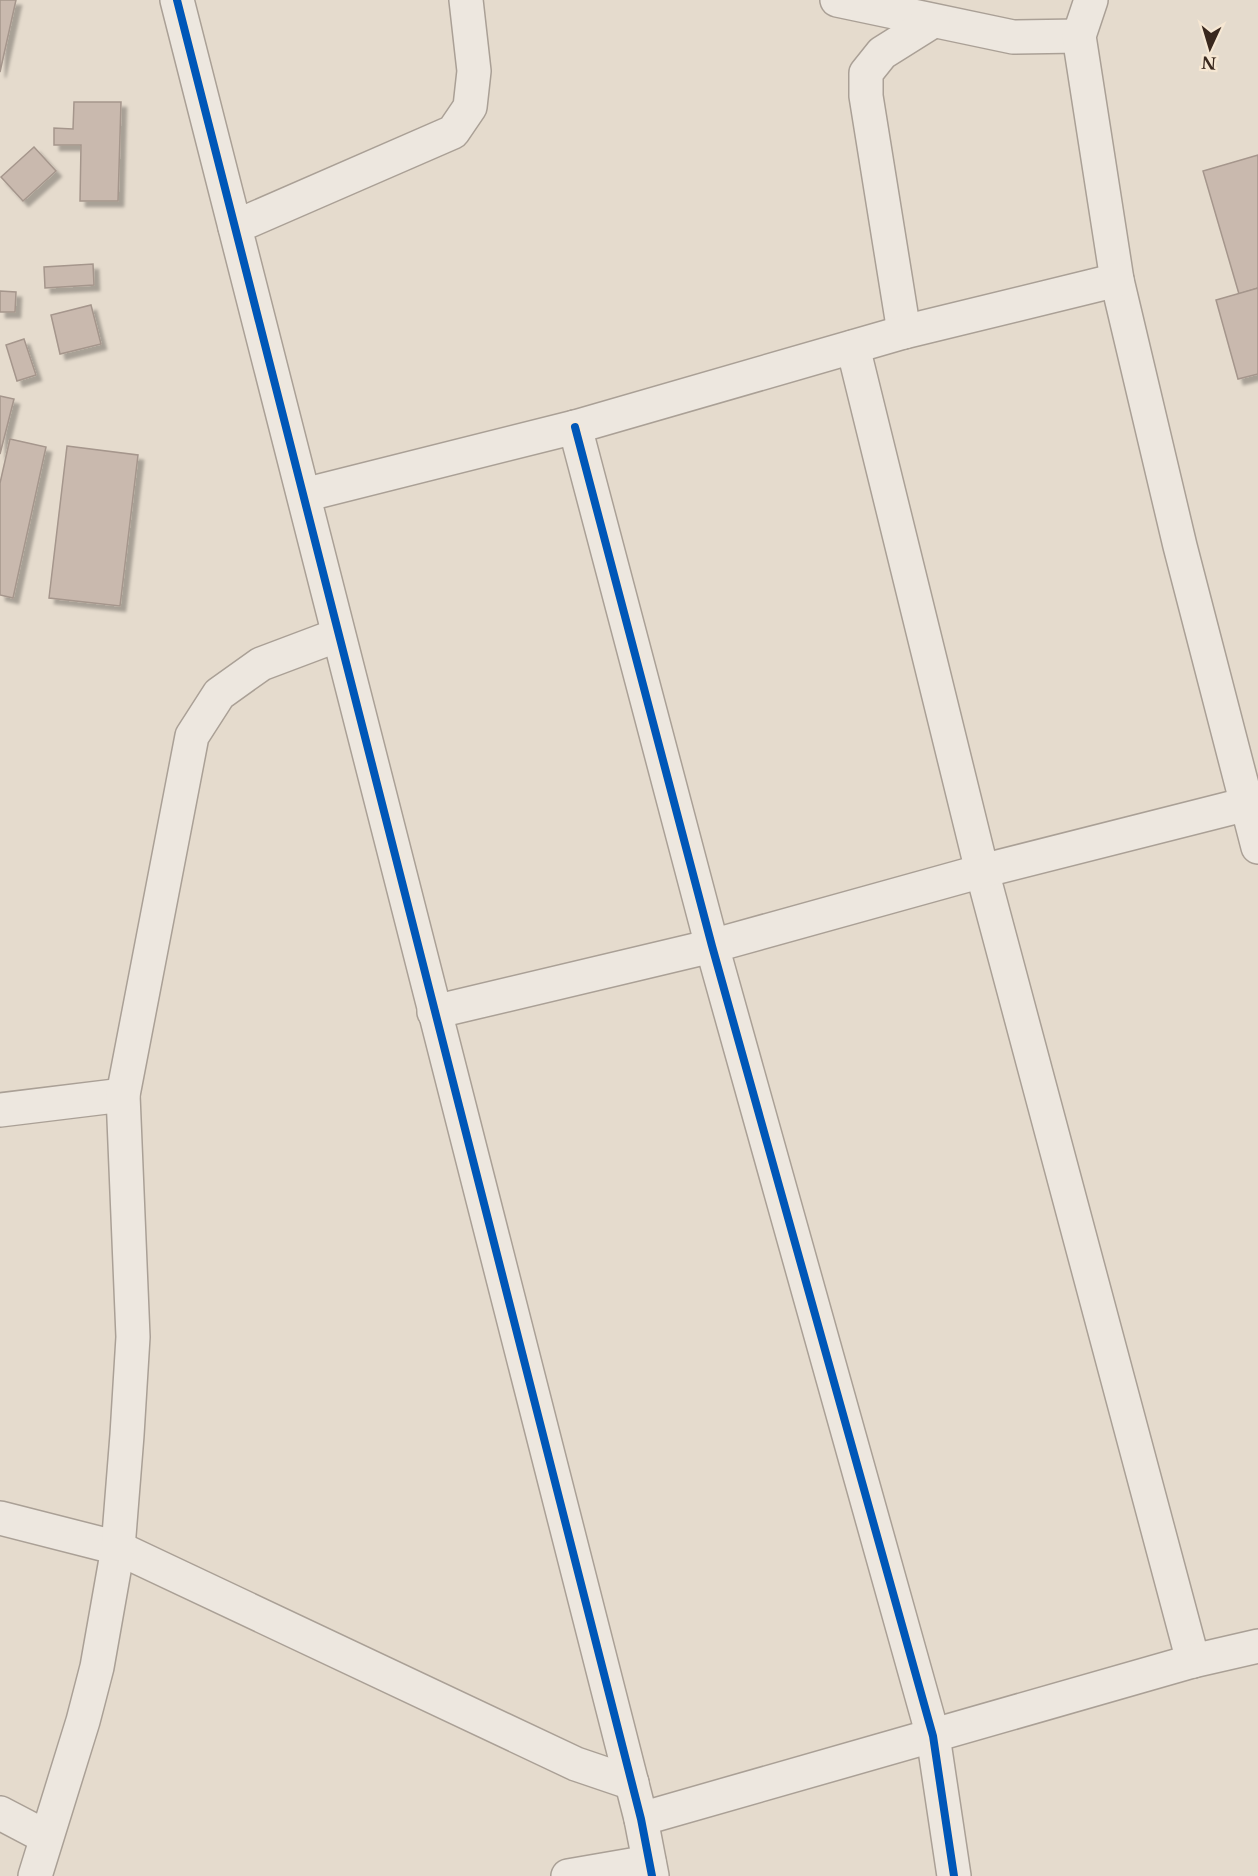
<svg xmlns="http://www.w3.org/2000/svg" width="1258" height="1876" font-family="'Libre Baskerville',serif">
<defs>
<filter id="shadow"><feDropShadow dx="5.5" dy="5.5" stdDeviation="1.5" flood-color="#0004"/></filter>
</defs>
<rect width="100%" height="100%" fill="#e5dbcd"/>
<g fill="#c9b9ae" stroke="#a5968c" stroke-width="1.5" filter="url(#shadow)">
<path d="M0 0H16L0 72Z"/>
<path d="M74 102H121L118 201H80L81 145H54V128L73 129Z"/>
<path d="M34 147 56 171 23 201 1 177Z"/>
<path d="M1258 155V288L1239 294 1203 171Z"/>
<path d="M93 264 94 285 45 288 44 267Z"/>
<path d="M1258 288V374L1238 379 1216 300Z"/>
<path d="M0 291 16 292 15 312H0Z"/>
<path d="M91 305 101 344 60 354 51 315Z"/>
<path d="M24 339 36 375 17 381 6 345Z"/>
<path d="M0 396 14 399 0 454Z"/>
<path d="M10 439 46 447 13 598 0 595V483Z"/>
<path d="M67 446 138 455 120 606 49 598Z"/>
</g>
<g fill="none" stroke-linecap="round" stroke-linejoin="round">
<g stroke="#aaa096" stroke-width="36">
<g id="minor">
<path d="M177 0 641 1819 652 1876"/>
<path d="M837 0 1013 37 1079 36"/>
<path d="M1091 0 1079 36 1117 280 1180 546 1258 847"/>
<path d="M235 227 453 132 470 107 474 71 466 0"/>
<path d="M904 332 866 96V73L882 53 933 21"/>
<path d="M853 347 982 871 1193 1661"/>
<path d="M575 427 712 946 933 1736 954 1876"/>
<path d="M304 495 575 427 904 332 1117 280"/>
<path d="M434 1012 712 946 982 871 1247 804"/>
<path d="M0 1110 123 1095"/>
<path d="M0 1518 118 1548 576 1764 632 1783"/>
<path d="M0 1813 46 1837"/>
<path d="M641 1819 1193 1661 1258 1646"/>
<path d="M35 1876 83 1721 97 1667 118 1548 127 1435 133 1337 123 1095 192 736 219 694 261 664 338 635"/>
<path d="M568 1876 649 1862"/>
</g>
</g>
<use href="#minor" stroke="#ede7df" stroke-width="33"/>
<g stroke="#f6e7d3" stroke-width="11">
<g id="cycleway">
<path d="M177 0 641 1819 652 1876"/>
<path d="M575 427 712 946 933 1736 954 1876"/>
</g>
</g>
<use href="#cycleway" stroke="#0057b8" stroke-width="8"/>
</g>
<g transform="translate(1210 48) rotate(184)" stroke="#f6e7d3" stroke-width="4.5" paint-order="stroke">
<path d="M0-4.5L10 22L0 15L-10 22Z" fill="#39281e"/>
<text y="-9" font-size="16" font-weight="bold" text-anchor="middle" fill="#39281e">N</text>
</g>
</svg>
